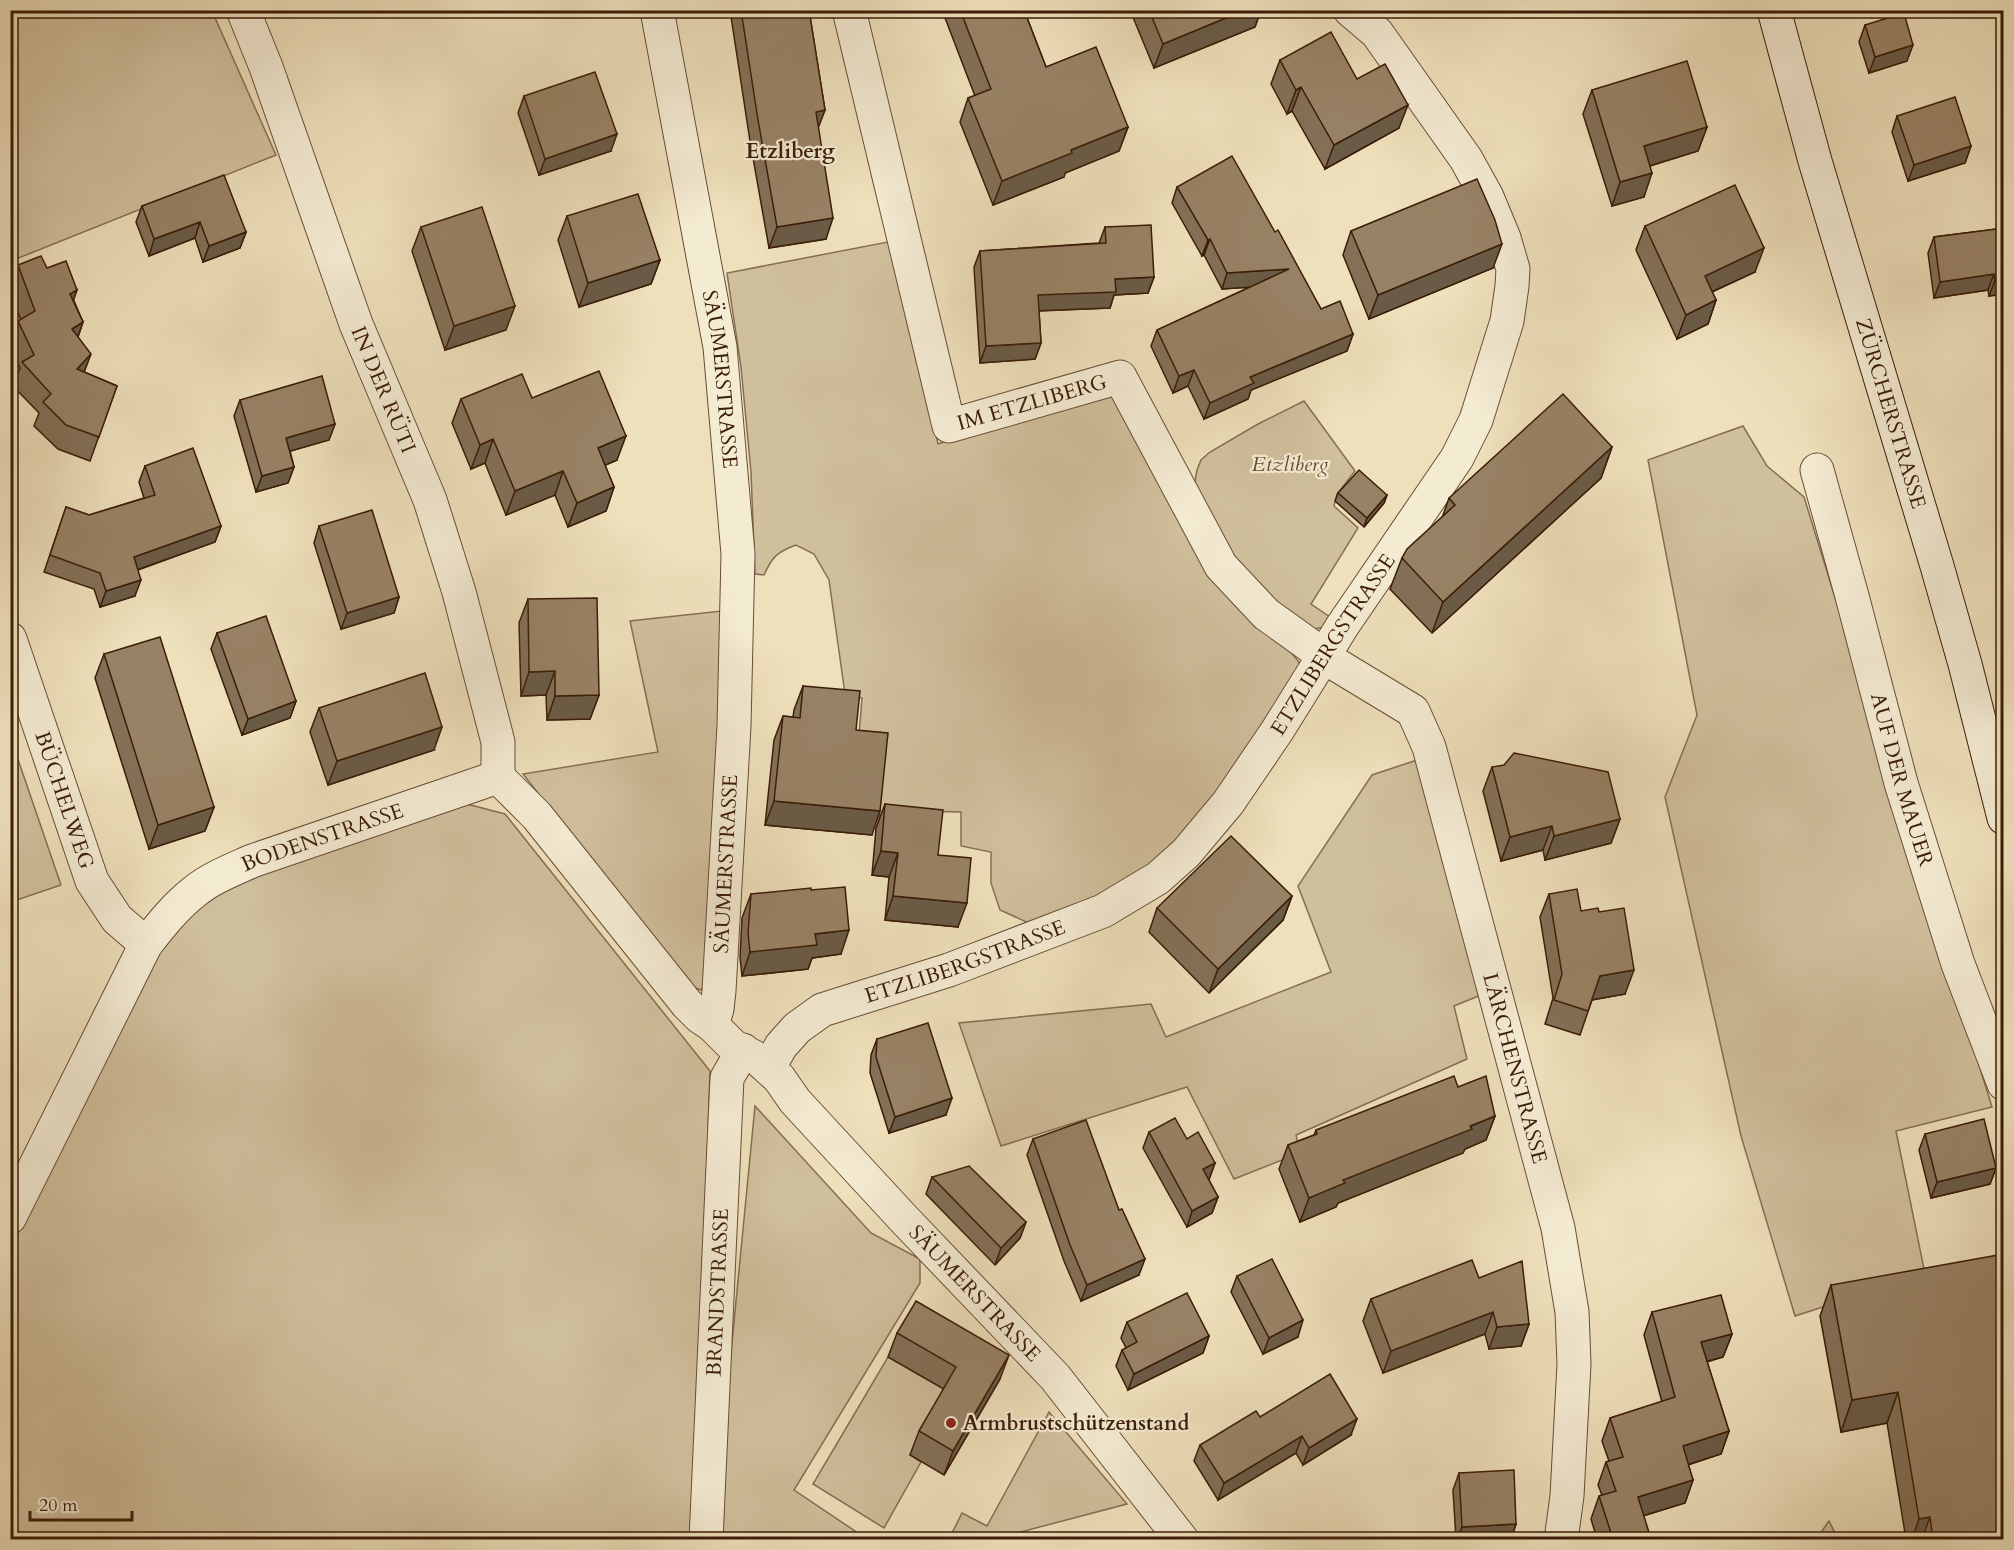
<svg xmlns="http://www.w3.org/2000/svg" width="2014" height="1550" font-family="Cardo,serif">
<rect width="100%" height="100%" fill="#eee0bb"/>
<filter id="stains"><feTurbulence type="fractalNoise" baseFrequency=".00333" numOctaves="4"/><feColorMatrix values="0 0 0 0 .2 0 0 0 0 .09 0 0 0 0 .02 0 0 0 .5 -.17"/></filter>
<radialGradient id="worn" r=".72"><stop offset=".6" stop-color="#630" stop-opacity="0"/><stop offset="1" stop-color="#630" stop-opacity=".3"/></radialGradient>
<g fill="#d0bf9c" stroke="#866e52" stroke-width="1.5">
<path d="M11 11H212L276 155 11 261Z"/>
<path d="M893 241 938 444 1094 391H1114L1284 644 1299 662 1298 679 1201 821 1157 865 1095 903 1033 925 1000 910 991 883V852L961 846V812L918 811 916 823 879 820 885 749 858 747 862 698 845 694 829 580 814 554 796 545C777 552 772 557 764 575L755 574 751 472 741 367 727 273Z"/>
<path d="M1304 401 1355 471 1337 494 1334 506 1358 528 1311 604 1336 621 1327 627 1313 629 1274 603 1226 547 1194 487 1197 470 1201 460 1210 452 1258 424Z"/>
<path d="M1743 426 1767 466 1804 497 1992 1107 1896 1131 1925 1274 1795 1316 1741 1136 1665 797 1697 715 1648 460Z"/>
<path d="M731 610 706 982 701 990 690 986 523 774 658 752 630 621Z"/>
<path d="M10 736 61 885 11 902 10 901Z"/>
<path d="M1417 760 1481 995 1454 1006 1467 1059 1296 1135 1300 1153 1234 1179 1187 1087 1001 1146 959 1023 1151 1004 1166 1037 1331 972 1298 886 1372 775Z"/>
<path d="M463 803 505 814 710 1071 700 1378 693 1539H11L10 1250 152 957 195 902 266 866Z"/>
<path d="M755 1106 871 1233 920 1259V1283L794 1490 867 1539 718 1540 720 1466Z"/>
<path d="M888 1357 947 1391 910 1455 921 1462 884 1528 813 1484Z"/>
<path d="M1049 1412 1127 1504 994 1539H949L962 1513 987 1526Z"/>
<path d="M1829 1521 1838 1539H1823L1822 1531Z"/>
</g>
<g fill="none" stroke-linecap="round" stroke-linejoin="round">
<g stroke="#684d34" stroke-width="35">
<g id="street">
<path id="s1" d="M243 10 266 67 356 324 430 500 459 592 498 742V777"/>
<path id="s2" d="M657 10 720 347 738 554 734 726 719 991 717 1009 712 1025"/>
<path id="s3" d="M849 10 949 426 1120 377 1221 566 1266 614 1337 665 1413 711 1429 747 1558 1228 1572 1312 1574 1364 1567 1496 1561 1540"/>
<path id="s4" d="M1817 470 1852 596 1901 783 1958 964 2004 1084"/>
<path id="s5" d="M10 639 92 881 117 919 146 944"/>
<path id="s6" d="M498 777 537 816 687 1004 700 1017 712 1025 733 1046 758 1059 779 1078 795 1101 903 1218 1055 1377 1182 1540"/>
<path id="s7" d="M769 1067 781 1046 797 1028 822 1010 949 970 1103 911 1158 878 1186 853 1228 803 1277 731 1343 625 1457 458 1476 420 1507 321 1512 286 1513 269 1504 238 1487 197 1466 159 1377 33 1350 10"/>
<path id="s8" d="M10 1217 146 944C161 925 175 907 194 892 211 878 232 870 252 861L498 777"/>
<path id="s9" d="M706 1540 727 1078 743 1050"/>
</g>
</g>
<g stroke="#3b1c07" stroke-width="35">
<g id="secondary">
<path id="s10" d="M1774 10 1815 161 1937 566 1965 664 2004 818"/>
</g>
</g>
<use href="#street" stroke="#f4ebd3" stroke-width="33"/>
<use href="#secondary" stroke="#f4ebd3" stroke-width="33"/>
</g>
<g fill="#837057" stroke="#3b1c07" stroke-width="1.5">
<path d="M730 10H809L825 110 818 127 826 239 769 248 750 141Z"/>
<path d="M942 10H1024L1046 67 1128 127 1119 151 1065 173 1064 177 993 205 960 122 968 98 975 96Z"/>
<path d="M1130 10H1261L1255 27 1154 68Z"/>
<path d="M1865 25 1907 61 1869 73 1859 42Z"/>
<path d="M1280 60 1357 79 1399 128 1325 169 1292 111 1287 114 1271 84Z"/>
<path d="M1592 90 1707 127 1698 151 1650 166 1644 197 1612 206 1583 114Z"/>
<path d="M524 96 611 151 539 175 518 113Z"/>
<path d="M1897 116 1971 146 1965 163 1908 181 1892 132Z"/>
<path d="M1177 187 1275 232 1321 309 1353 334 1347 351 1251 390 1248 399 1204 419 1188 386 1173 393 1151 346 1157 330 1250 287 1222 289 1204 255 1202 256 1172 203Z"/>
<path d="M142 206 246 232 240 248 203 262 195 238 149 256 136 222Z"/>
<path d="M567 216 660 260 651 284 579 307 558 240Z"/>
<path d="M1645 226 1755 272 1712 292 1716 300 1708 324 1677 339 1636 250Z"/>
<path d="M421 227 506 330 445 350 412 251Z"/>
<path d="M1105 227 1154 277 1148 293 1114 295 1110 308 1039 311 1041 343 1035 359 980 363 974 267 980 251 1099 243Z"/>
<path d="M2004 228V294L1989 296 1988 290 1934 298 1928 253 1934 237Z"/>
<path d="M1351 231 1493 268 1369 319 1343 255Z"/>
<path d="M18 265 47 268 74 301 83 322 78 337 84 372 117 386 90 461 58 449 34 426 39 413 13 386 20 368 10 347V342L18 321 21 320 10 293V285Z"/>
<path d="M532 398 617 460 605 465 614 487 606 511 568 527 555 495 506 515 485 463 471 469 452 423 461 399Z"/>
<path d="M240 400 335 424 329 440 290 451 294 467 288 483 256 492 234 416Z"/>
<path d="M1612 447 1601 478 1432 633 1390 589 1402 558 1442 518 1449 498Z"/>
<path d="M145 466 221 526 215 542 138 570 135 596 100 607 94 589 44 572 66 507 89 515 144 498 139 482Z"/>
<path d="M1338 493 1387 495 1384 503 1364 527 1335 501Z"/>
<path d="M319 526 399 597 394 613 341 629 314 543Z"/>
<path d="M528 599 599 695 590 719 547 720 546 695 521 696 519 623Z"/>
<path d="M217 633 296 701 290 718 242 735 211 649Z"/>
<path d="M104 654 214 807 205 831 149 849 95 678Z"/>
<path d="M803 686 856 730 872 835 765 825 774 740 783 716 793 717 794 710Z"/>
<path d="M319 708 434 750 328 785 310 732Z"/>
<path d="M1492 767 1620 819 1611 843 1545 860 1543 850 1501 861 1483 791Z"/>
<path d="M885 804 938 855 958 927 885 920 889 877 872 875 876 828Z"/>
<path d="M811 890 841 954 812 958 808 969 742 976 740 957 742 918 751 894Z"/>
<path d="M1549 894 1581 911 1625 994 1592 1000 1580 1035 1545 1024 1553 998 1540 917Z"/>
<path d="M1292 896 1283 920 1209 993 1149 932 1157 908Z"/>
<path d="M877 1039 946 1115 889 1133 870 1073 871 1055Z"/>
<path d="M1458 1087 1495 1116 1486 1140 1465 1149 1463 1153 1338 1203 1336 1207 1300 1222 1279 1169 1288 1145 1314 1135 1316 1130Z"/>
<path d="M1149 1132 1187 1139 1215 1163 1209 1180 1218 1197 1212 1213 1187 1227 1143 1148Z"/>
<path d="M1925 1134 1996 1168 1990 1184 1931 1198 1919 1150Z"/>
<path d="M1033 1139 1139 1275 1081 1301 1064 1261 1027 1155Z"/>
<path d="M932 1177 1026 1222 1020 1238 995 1265 926 1194Z"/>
<path d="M1237 1276 1298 1337 1263 1354 1231 1292Z"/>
<path d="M1479 1278 1529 1324 1521 1346 1489 1349 1485 1334 1383 1373 1363 1321 1371 1299Z"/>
<path d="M1831 1285 2004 1539H1906L1887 1423 1841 1432 1820 1316Z"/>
<path d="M1652 1312 1732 1334 1723 1357 1707 1362 1729 1431 1721 1454 1688 1465 1693 1480 1685 1503 1643 1516 1651 1539H1597L1591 1519 1599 1496 1602 1495 1598 1485 1606 1462 1609 1461 1602 1441 1610 1418 1662 1402 1644 1335Z"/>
<path d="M1127 1322 1209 1336 1203 1353 1128 1390 1116 1366 1122 1350 1126 1348 1121 1338Z"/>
<path d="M897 1333 1000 1379 944 1475 910 1455 919 1431 944 1389 888 1357Z"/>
<path d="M1260 1417 1351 1435 1303 1465 1296 1453 1218 1500 1194 1461 1200 1445Z"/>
<path d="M1459 1473 1516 1524 1511 1539H1456L1453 1490Z"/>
</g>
<g fill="#6a5b47" stroke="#3b1c07" stroke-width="1.5">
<path d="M1245 10H1261L1255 27 1154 68 1163 44Z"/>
<path d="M1913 45 1907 61 1869 73 1875 57Z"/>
<path d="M1301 87 1292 111 1287 114 1296 90Z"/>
<path d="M1408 105 1399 128 1325 169 1334 145Z"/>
<path d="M825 110 817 131 816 112Z"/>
<path d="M1128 127 1119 151 1065 173 1064 177 993 205 1002 181 1071 150Z"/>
<path d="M1707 127 1698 151 1636 170 1644 146Z"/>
<path d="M617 134 611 151 539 175 545 159Z"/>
<path d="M1971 146 1965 163 1908 181 1914 165Z"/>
<path d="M1652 173 1644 197 1612 206 1620 182Z"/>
<path d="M833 218 826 239 769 248 777 227Z"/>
<path d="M200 222 195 238 149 256 154 239Z"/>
<path d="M246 232 240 248 203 262 209 246Z"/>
<path d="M1210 239 1204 255 1202 256 1208 240Z"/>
<path d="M1502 244 1493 268 1369 319 1378 295Z"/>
<path d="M1764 248 1755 272 1696 299 1705 276Z"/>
<path d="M660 260 651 284 579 307 588 283Z"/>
<path d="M1289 269 1283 285 1222 289 1227 273Z"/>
<path d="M1994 274 1988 290 1934 298 1940 282Z"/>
<path d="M1154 277 1148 293 1114 295 1110 308 1032 311 1038 295 1115 279Z"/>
<path d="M2004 279V294L1989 296 1995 280Z"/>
<path d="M77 290 69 314 70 294Z"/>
<path d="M1716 300 1708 324 1677 339 1686 315Z"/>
<path d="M515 306 506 330 445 350 454 326Z"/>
<path d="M83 322 75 345 72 329Z"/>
<path d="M1353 334 1347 351 1251 390 1248 399 1204 419 1210 403 1250 377Z"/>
<path d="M1041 343 1035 359 980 363 986 346Z"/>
<path d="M91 354 82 378 77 369Z"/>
<path d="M1194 370 1188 386 1173 393 1179 376Z"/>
<path d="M335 424 329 440 280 454 286 438Z"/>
<path d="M626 436 617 460 590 472 598 448Z"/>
<path d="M493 439 485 463 471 469 480 445Z"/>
<path d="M1612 447 1601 478 1432 633 1443 602Z"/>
<path d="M294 467 288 483 256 492 262 476Z"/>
<path d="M563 471 555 495 506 515 515 491Z"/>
<path d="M614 487 606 511 568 527 577 503Z"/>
<path d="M1387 495 1384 503 1364 527 1367 518Z"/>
<path d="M221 526 215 542 128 573 134 557Z"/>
<path d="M141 580 135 596 100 607 106 591Z"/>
<path d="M399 597 394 613 341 629 347 613Z"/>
<path d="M555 671 546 695 521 696 529 672Z"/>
<path d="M599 695 590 719 547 720 555 696Z"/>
<path d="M296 701 290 718 242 735 248 719Z"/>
<path d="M442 727 434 750 328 785 337 761Z"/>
<path d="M774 801 880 811 872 835 765 825Z"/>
<path d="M214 807 205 831 149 849 158 825Z"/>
<path d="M1620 819 1611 843 1545 860 1554 836Z"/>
<path d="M1552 826 1543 850 1501 861 1510 837Z"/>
<path d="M881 851 898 853 889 877 872 875Z"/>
<path d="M893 896 967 903 958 927 885 920Z"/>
<path d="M1292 896 1283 920 1209 993 1218 969Z"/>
<path d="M849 930 841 954 812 958 808 969 742 976 750 952 815 934Z"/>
<path d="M1634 970 1625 994 1591 1000 1600 976Z"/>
<path d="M952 1098 946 1115 889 1133 895 1117Z"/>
<path d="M1495 1116 1486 1140 1465 1149 1463 1153 1338 1203 1336 1207 1300 1222 1309 1198 1343 1180Z"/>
<path d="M1215 1163 1209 1179 1197 1186 1203 1169Z"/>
<path d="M1996 1168 1990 1184 1931 1198 1937 1182Z"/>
<path d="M1218 1197 1212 1213 1187 1227 1192 1211Z"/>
<path d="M1026 1222 1020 1238 995 1265 1001 1248Z"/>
<path d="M1145 1259 1139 1275 1081 1301 1087 1285Z"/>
<path d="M1493 1312 1485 1334 1383 1373 1391 1351Z"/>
<path d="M1303 1320 1298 1337 1263 1354 1269 1338Z"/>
<path d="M1529 1324 1521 1346 1489 1349 1497 1327Z"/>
<path d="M1732 1334 1723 1357 1693 1365 1701 1342Z"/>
<path d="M1209 1336 1203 1353 1128 1390 1134 1374Z"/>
<path d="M1009 1355 1000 1379 944 1475 953 1451Z"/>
<path d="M1898 1392 1887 1423 1841 1432 1852 1400Z"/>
<path d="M1357 1419 1351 1435 1303 1465 1309 1448Z"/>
<path d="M1729 1431 1721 1454 1674 1469 1683 1446Z"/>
<path d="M1302 1436 1296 1453 1218 1500 1224 1483Z"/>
<path d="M1693 1480 1685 1503 1629 1520 1638 1497Z"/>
<path d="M1930 1517 1922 1539H1912L1919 1519Z"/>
<path d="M1516 1524 1511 1539H1457L1462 1527Z"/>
</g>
<g fill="#988265" stroke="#3b1c07" stroke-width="1.5">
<path d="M741 10H809L825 110 816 112 833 218 777 227 758 120Z"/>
<path d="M960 10H1024L1046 67 1096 47 1128 127 1071 150 1072 153 1002 181 968 98 991 89Z"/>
<path d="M1149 10H1245L1163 44Z"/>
<path d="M1904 13 1913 45 1875 57 1865 25Z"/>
<path d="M1331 32 1357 79 1385 64 1408 105 1334 145 1301 87 1296 90 1280 60Z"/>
<path d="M1687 61 1707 127 1644 146 1652 173 1620 182 1592 90Z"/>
<path d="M595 72 617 134 545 159 524 96Z"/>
<path d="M1955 97 1971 146 1914 165 1897 116Z"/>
<path d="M1232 156 1275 232 1278 230 1321 309 1340 301 1353 334 1250 377 1254 383 1210 403 1194 370 1179 376 1157 330 1289 269 1227 273 1210 239 1208 240 1177 187Z"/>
<path d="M224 175 246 232 209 246 200 222 154 239 142 206Z"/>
<path d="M1477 179 1495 220 1502 244 1378 295 1351 231Z"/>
<path d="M1735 185 1764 248 1705 276 1716 300 1686 315 1645 226Z"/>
<path d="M638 194 660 260 588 283 567 216Z"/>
<path d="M482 207 515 306 454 326 421 227Z"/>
<path d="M1151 225 1154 277 1115 279 1116 292 1038 295 1041 343 986 346 980 251 1106 243 1105 227Z"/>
<path d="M2004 228V279L1995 280 1994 274 1940 282 1934 237Z"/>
<path d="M41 256 47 268 66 261 77 290 70 294 83 322 72 329 91 354 77 369 117 386 99 437 66 425 43 402 51 394 22 362 34 355 18 321 35 311 18 265Z"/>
<path d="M599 371 626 436 598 448 614 487 577 503 563 471 515 491 493 439 480 445 461 399 522 374 532 398Z"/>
<path d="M322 376 335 424 286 438 294 467 262 476 240 400Z"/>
<path d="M1563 394 1612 447 1443 602 1402 558 1407 549 1455 505 1449 498Z"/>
<path d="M193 448 221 526 134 557 141 580 106 591 100 573 50 555 66 507 89 515 155 495 145 466Z"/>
<path d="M1359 470 1387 495 1367 518 1338 493Z"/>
<path d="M372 510 399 597 347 613 319 526Z"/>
<path d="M597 598 599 695 555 696V671L529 672 528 599Z"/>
<path d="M266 616 296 701 248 719 217 633Z"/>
<path d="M160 637 214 807 158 825 104 654Z"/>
<path d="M425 673 442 727 337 761 319 708Z"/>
<path d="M803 686 860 691 856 730 888 733 880 811 774 801 783 716 800 718Z"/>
<path d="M1514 753 1608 772 1620 819 1554 836 1552 826 1510 837 1492 767 1504 765Z"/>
<path d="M885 804 943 810 938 855 971 858 967 903 893 896 898 853 881 851Z"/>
<path d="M1231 836 1292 896 1218 969 1157 908Z"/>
<path d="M845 887 849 930 815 934 817 945 750 952 748 933 751 894 811 888V890Z"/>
<path d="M1577 889 1581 911 1598 908 1599 912 1624 908 1634 970 1600 976 1588 1011 1554 1000 1562 974 1549 894Z"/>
<path d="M928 1023 952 1098 895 1117 876 1057 877 1039Z"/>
<path d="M1454 1076 1458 1087 1486 1076 1495 1116 1470 1126 1472 1129 1343 1180 1345 1183 1309 1198 1288 1145 1317 1134 1316 1130Z"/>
<path d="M1175 1118 1187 1139 1198 1132 1215 1163 1203 1169 1218 1197 1192 1211 1149 1132Z"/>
<path d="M1984 1119 1996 1168 1937 1182 1925 1134Z"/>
<path d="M1086 1120 1119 1210 1122 1209 1145 1259 1087 1285 1070 1245 1033 1139Z"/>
<path d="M969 1166 1026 1222 1001 1248 932 1177Z"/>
<path d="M2004 1254V1539H1933L1930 1517 1919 1519 1898 1392 1852 1400 1831 1285Z"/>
<path d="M1272 1259 1303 1320 1269 1338 1237 1276Z"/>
<path d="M1472 1260 1479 1278 1522 1261 1529 1324 1497 1327 1493 1312 1391 1351 1371 1299Z"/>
<path d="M1187 1293 1209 1336 1134 1374 1122 1350 1137 1342 1127 1322Z"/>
<path d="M1721 1295 1732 1334 1701 1342 1729 1431 1683 1446 1693 1480 1638 1497 1651 1539H1613L1599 1496 1616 1491 1606 1462 1623 1457 1610 1418 1675 1397 1652 1312Z"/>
<path d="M916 1301 1009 1355 953 1451 919 1431 956 1367 897 1333Z"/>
<path d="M1330 1374 1357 1419 1309 1448 1302 1436 1224 1483 1200 1445 1256 1411 1260 1417Z"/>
<path d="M1514 1470 1516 1524 1462 1527 1459 1473Z"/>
</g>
<circle fill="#8f2418" stroke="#f4ebd3" stroke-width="2" cx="951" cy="1423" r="6"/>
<g text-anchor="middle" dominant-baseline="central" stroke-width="4.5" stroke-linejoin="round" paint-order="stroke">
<g font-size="21" fill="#3b1c07" stroke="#f4ebd3">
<text stroke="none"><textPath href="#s2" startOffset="375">SÄUMERSTRASSE</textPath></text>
<text stroke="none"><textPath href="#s1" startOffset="405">IN DER RÜTI</textPath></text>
<text stroke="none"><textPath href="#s3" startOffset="514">IM ETZLIBERG</textPath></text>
<text stroke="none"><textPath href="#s10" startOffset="420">ZÜRCHERSTRASSE</textPath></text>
<text stroke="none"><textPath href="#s7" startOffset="734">ETZLIBERGSTRASSE</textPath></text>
<text stroke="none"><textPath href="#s4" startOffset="321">AUF DER MAUER</textPath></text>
<text stroke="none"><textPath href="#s5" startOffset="170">BÜCHELWEG</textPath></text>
<text stroke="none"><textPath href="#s8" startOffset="516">BODENSTRASSE</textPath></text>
<text transform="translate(726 864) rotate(-87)">SÄUMERSTRASSE</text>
<text stroke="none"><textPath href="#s7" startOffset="230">ETZLIBERGSTRASSE</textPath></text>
<text stroke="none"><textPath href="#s3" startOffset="1434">LÄRCHENSTRASSE</textPath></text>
<text stroke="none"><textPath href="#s9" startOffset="248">BRANDSTRASSE</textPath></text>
<text stroke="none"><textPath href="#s6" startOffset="706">SÄUMERSTRASSE</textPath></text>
</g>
<g font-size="21" font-style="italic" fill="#684d34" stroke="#f4ebd3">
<text x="1290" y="464">Etzliberg</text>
</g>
<g font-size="21" font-weight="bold" fill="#3b1c07" stroke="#f4ebd3" text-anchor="start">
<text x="963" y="1423">Armbrustschützenstand</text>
</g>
<g font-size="22" font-weight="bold" fill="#3b1c07" stroke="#f4ebd3">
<text x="790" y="151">Etzliberg</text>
</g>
</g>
<rect width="2014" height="1550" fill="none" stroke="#eee0bb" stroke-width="36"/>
<rect x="12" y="12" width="1990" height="1526" fill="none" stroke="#3b1c07" stroke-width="3"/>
<rect x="18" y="18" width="1978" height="1514" fill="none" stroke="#3b1c07" stroke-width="1.5"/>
<path d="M30 1511v9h102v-9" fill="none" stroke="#3b1c07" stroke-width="3"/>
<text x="39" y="1511" font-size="18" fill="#3b1c07" stroke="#f4ebd3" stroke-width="4.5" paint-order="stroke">20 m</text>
<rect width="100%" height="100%" filter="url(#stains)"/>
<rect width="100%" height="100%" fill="url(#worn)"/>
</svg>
